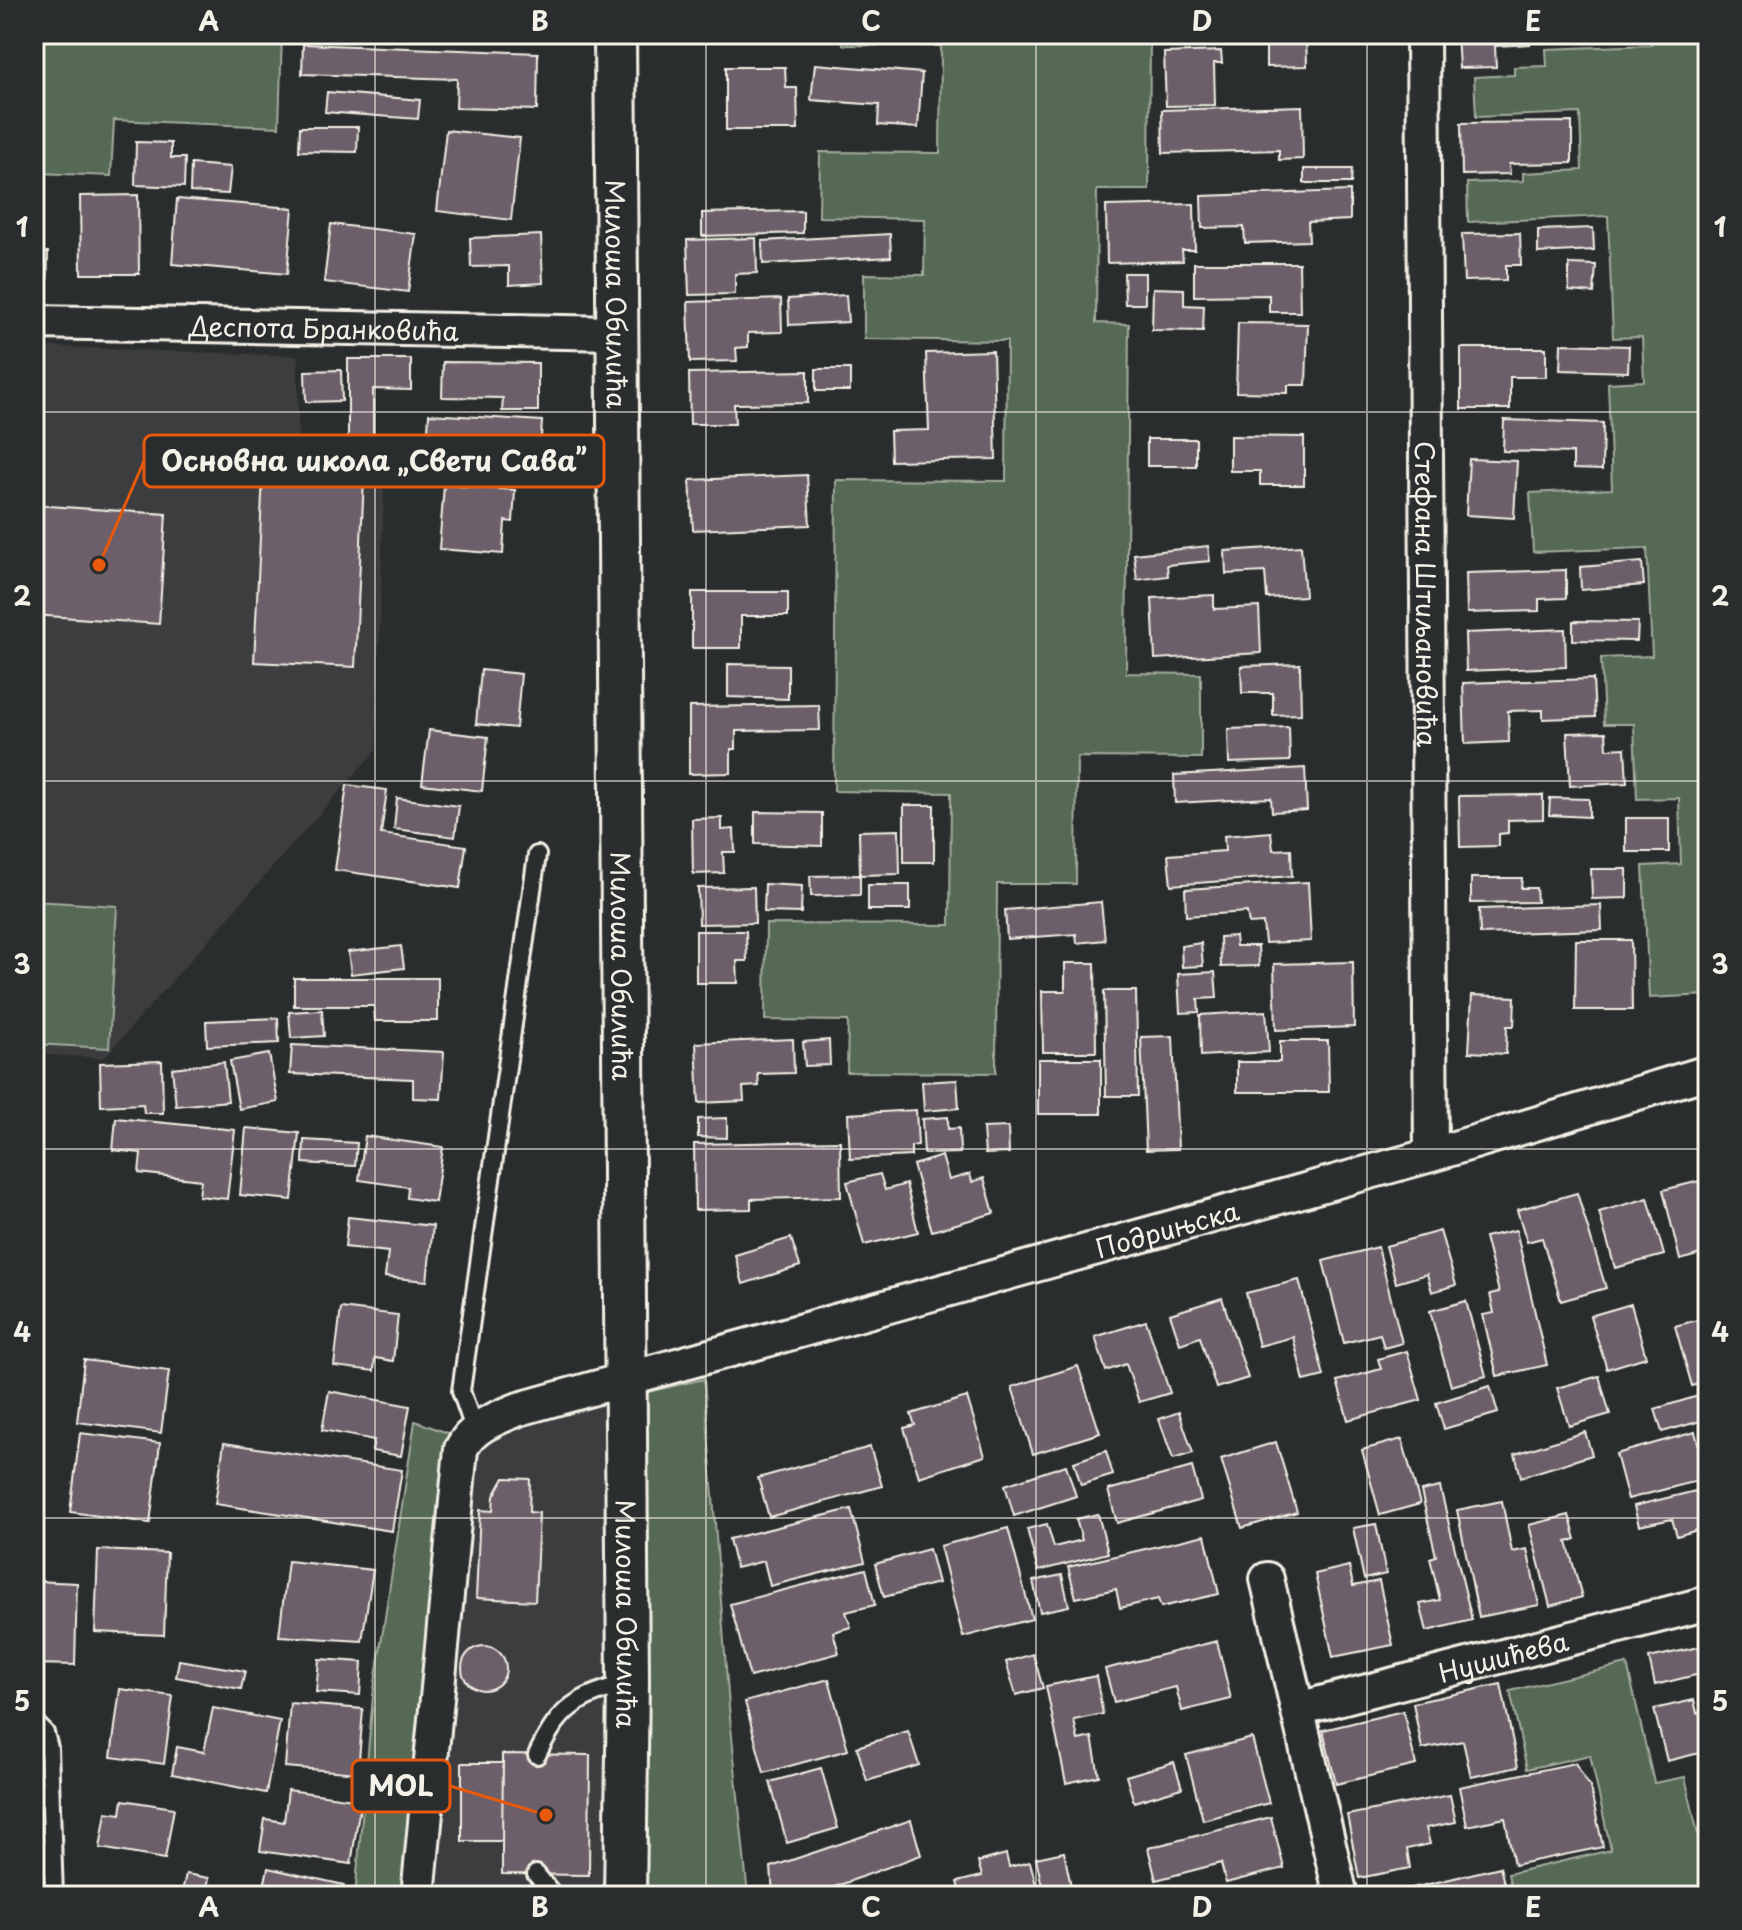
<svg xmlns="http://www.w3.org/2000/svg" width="1742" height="1930" font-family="'Playpen Sans',sans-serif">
<rect width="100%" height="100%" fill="#2a2d2e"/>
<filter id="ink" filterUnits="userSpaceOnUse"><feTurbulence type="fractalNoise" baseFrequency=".0125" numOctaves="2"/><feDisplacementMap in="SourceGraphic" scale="16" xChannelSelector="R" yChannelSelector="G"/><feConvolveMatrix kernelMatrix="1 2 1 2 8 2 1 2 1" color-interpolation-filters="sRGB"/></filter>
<g filter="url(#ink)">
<g fill="#3e3c40">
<path d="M34 346 298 356V451L385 453 376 750 104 1058 34 1054Z"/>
<path d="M617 1399 622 1896H430L472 1442Z"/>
</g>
<g fill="#546955" stroke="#a4ad9e" stroke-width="2">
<path d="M43 34H282L279 127 114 120 111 176 38 173Z"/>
<path d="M843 34H1150L1149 190H1097L1096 323 1129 324 1126 673 1201 674V758L1077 757 1076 884H997L996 1073 847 1072 848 1021 765 1020 766 924 950 925 951 793 834 791 836 480 1006 481 1007 341 864 339V274L924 275 925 219 819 217 820 152 940 153 941 46 843 45Z"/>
<path d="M1651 34H1708V995L1649 998 1643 866 1681 864 1679 798 1637 799 1634 724H1604L1601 658 1652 656 1647 548 1533 552 1530 493 1612 489 1608 383 1644 381 1642 337 1613 338 1608 216 1468 222 1467 183 1523 181V173L1582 170 1580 113 1476 117 1474 77 1514 75V67L1547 66 1546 49 1651 45Z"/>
<path d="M34 901 117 906 109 1048 34 1044Z"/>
<path d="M704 1379 729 1707 748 1896H622L617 1399Z"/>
<path d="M415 1421 472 1442 430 1896H355L373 1696Z"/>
<path d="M1627 1664 1654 1783 1685 1777 1708 1878V1896H1513L1508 1874 1611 1850 1590 1755 1527 1769 1510 1691Z"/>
</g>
<g fill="#6d5e69" stroke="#f4f1e8" stroke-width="2">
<path d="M733 34H818V37L733 39Z"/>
<path d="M1237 34H1306L1307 66 1266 67V41L1237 42Z"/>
<path d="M1457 34H1529L1530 44 1495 46 1496 67 1459 68Z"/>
<path d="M303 44 538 53 537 110 456 108 457 79 302 74Z"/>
<path d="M1221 51 1222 63H1214L1215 105 1166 106 1164 53Z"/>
<path d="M815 64 922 73 918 128 878 125 879 105 811 100Z"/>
<path d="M726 67H785L786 88H797L798 130H726Z"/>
<path d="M327 92 420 100 418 119 325 112Z"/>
<path d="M1302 106 1303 159 1279 160V150L1163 153 1162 110Z"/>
<path d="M1572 122V163L1509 164 1510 174 1462 175 1461 123Z"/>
<path d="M300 127H358L357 152 299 151Z"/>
<path d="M446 130 520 138 511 220 437 211Z"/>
<path d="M136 142 171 143V158H185L184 187 135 185Z"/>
<path d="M191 164 231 167 228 194 190 192Z"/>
<path d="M1304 169H1352L1351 183H1304Z"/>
<path d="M1350 191V220L1308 222 1309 241 1245 243 1244 227 1202 228 1201 196Z"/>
<path d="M138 195 139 274H81L80 196Z"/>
<path d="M177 199 293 208 287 274 172 264Z"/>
<path d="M1194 204 1195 250H1182L1183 261 1107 263 1106 206Z"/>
<path d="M803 211V233L702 236V213Z"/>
<path d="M331 224 416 234 408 292 324 282Z"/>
<path d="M1593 228 1594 250 1538 253V230Z"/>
<path d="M1520 233 1521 265H1506V280L1464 281 1462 234Z"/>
<path d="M890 234 891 257 763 264 762 241Z"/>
<path d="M34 235H37V252H48L47 294 34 293Z"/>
<path d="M541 235 543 283 509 285V266L471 267 470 238Z"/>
<path d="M756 238 757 273 735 274V294L689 295 687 240Z"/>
<path d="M1194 263H1299L1300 312H1269V295L1194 296Z"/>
<path d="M1569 264 1596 265 1594 293 1569 291Z"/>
<path d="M1124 273H1145V304H1125Z"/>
<path d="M1153 288 1184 289V305L1204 306 1203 331 1152 330Z"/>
<path d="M846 295 848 322 789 325 788 299Z"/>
<path d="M781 299 782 332 748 333V347L736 348 737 361 690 362 688 302Z"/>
<path d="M1238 323 1308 324 1306 385H1288V393L1236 392Z"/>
<path d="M1561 344 1629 346 1628 372 1560 370Z"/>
<path d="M1461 348H1546V377H1510V409H1461Z"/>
<path d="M993 351 996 459 891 461 890 431 929 430 926 353Z"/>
<path d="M348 359H411V390L373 389V440H348Z"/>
<path d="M443 362 538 363V411H502L503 398 442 397Z"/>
<rect x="816" y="369" width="34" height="22"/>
<path d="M341 370 342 401 306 402 305 371Z"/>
<path d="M808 371V403L734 404 735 424H690L689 373Z"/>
<path d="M429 414 542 421 540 453 427 446Z"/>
<path d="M1504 420 1603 423 1602 470 1573 469V453L1503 451Z"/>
<path d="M1230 436 1304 437V485H1260V471H1230Z"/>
<rect x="1147" y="439" width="49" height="27"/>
<path d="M1469 459 1517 461 1514 518 1466 515Z"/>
<path d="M263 475 364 479 355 667 254 662Z"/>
<path d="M807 475 810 525 693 530 690 480Z"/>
<path d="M444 485 515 490 513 522 505 521 503 554 439 549Z"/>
<path d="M34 505 166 514 159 624 34 615Z"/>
<path d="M1208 546 1210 561 1167 565 1168 576 1137 580 1134 554Z"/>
<path d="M1301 546 1305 596 1267 598 1265 572 1226 574 1225 551Z"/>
<path d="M1642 562 1644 585 1581 590 1580 567Z"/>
<path d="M1566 570V598L1539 599V611L1467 613 1466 573Z"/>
<path d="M692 592H788V616H741V648H692Z"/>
<path d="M1214 595V609L1259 607 1261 653 1155 659 1152 598Z"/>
<path d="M1573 621 1638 622 1637 641 1573 640Z"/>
<path d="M1565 629 1566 667 1466 671 1465 633Z"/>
<path d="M728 664 788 665V699L728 697Z"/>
<path d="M1300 664 1301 714 1273 715V693H1242L1241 666Z"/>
<path d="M481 670 521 674 516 728 476 724Z"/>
<path d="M1593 679 1595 717 1543 719V710L1508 711 1509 742 1465 744 1463 683Z"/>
<path d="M819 705 820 730 736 731V749H731V773L689 774V707Z"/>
<path d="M1289 727 1290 761 1229 763 1228 729Z"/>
<path d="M429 730 488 737 482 791 422 784Z"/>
<path d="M1606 732 1607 749 1625 748 1627 783 1570 786 1567 733Z"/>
<path d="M1305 768 1307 810 1272 812 1271 798 1175 803 1174 775Z"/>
<path d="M347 785 387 790 381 834 466 846 460 888 335 870Z"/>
<path d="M1543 795V819L1508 820V833L1499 834V846L1460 847 1459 796Z"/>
<path d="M397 798 459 806 455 837 394 829Z"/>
<path d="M1550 798 1589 799V817L1549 815Z"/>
<rect x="904" y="805" width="30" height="57"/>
<path d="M755 812 822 813V846L755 844Z"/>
<path d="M722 818V830L734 829 735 852H723L724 873 693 874 692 819Z"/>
<rect x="1626" y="818" width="43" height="34"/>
<path d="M899 830 900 874 860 875 859 831Z"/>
<path d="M1271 832 1273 850 1291 849 1292 876 1171 885 1168 855 1225 851 1224 836Z"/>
<path d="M1591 869H1627V898L1592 899Z"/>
<path d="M860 875V895L811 896 810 876Z"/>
<path d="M1471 878H1522L1521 888H1536L1537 902 1471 903Z"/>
<path d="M1308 882 1311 941 1265 943 1263 923 1249 924 1247 912 1186 916 1185 889Z"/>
<path d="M765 884 802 886 801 913 764 912Z"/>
<rect x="868" y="885" width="42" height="25"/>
<path d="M754 887 755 923 699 924 698 888Z"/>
<path d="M1101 902 1105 940 1077 943 1076 934 1007 939 1005 910Z"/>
<path d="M1601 905 1602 930 1480 934 1479 909Z"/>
<path d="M696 931H746L747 961H737L738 983H696Z"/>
<path d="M1235 936 1236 946H1258L1259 966 1221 967 1220 937Z"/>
<path d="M1576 940H1631L1632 1010H1575Z"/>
<path d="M1201 943 1203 966 1182 967 1181 946Z"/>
<path d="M401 946 404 968 351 974 348 952Z"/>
<path d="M1353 962 1354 1027 1276 1030 1274 964Z"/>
<path d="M1065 963H1095L1096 1052H1043L1042 991H1065Z"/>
<path d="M1215 972 1217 998 1198 999 1199 1012 1180 1013 1178 974Z"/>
<path d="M294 978H438V1021H375L374 1006H294Z"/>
<path d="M1104 991H1136L1138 1096H1106Z"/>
<path d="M1472 995 1515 997 1514 1026H1507L1506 1054 1469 1052Z"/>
<path d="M322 1010 324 1036 291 1038 289 1012Z"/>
<path d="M1266 1011 1269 1052 1201 1056 1200 1015Z"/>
<path d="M278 1018 279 1043 207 1046 206 1021Z"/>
<path d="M1173 1036 1178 1149 1146 1150 1141 1037Z"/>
<path d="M793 1039 794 1073 758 1074 759 1086 743 1087 744 1101 699 1103 696 1043Z"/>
<path d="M829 1040 830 1065 805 1066 803 1042Z"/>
<path d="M1280 1041H1328L1329 1092H1237V1062H1280Z"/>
<path d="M292 1045 444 1052 441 1099 413 1098V1079L290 1074Z"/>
<path d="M269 1054 278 1102 239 1109 230 1061Z"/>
<rect x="1038" y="1059" width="63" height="55"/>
<path d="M162 1061 163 1113H144L143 1104 101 1106 100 1063Z"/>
<path d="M224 1062 228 1101 176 1106 172 1068Z"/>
<path d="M957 1080 959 1108 924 1111 922 1082Z"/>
<path d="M916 1110 918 1145 911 1146V1156L850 1159 848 1114Z"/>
<path d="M948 1117V1129L959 1128 960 1153 924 1154 922 1119Z"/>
<path d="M116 1118 235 1130 227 1199 199 1196 201 1180 139 1173 141 1153 113 1150Z"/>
<path d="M727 1118V1138L698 1137V1119Z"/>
<path d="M1008 1127 1009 1153 985 1154 983 1128Z"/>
<path d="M246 1128 299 1133 292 1200 240 1195Z"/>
<path d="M365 1136 443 1147 435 1202 407 1198 408 1187 359 1180Z"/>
<path d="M304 1140 357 1143 355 1166 303 1163Z"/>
<path d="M840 1141 841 1197 751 1199V1209L695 1210 694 1144Z"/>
<path d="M942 1156 949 1180 970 1174 972 1182 984 1178 994 1213 932 1231 913 1165Z"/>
<path d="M880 1174 885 1190 906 1184 918 1232 864 1245 847 1182Z"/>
<path d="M1708 1179V1252L1680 1260 1663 1190Z"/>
<path d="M1577 1193 1606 1288 1561 1301 1542 1238 1527 1242 1517 1210Z"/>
<path d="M1648 1198 1664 1255 1615 1268 1599 1212Z"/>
<path d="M348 1217 433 1226 427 1281 385 1277 388 1252 345 1247Z"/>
<path d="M1516 1230 1547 1365 1497 1376 1483 1315 1494 1313 1490 1294 1499 1292 1485 1237Z"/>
<path d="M1440 1231 1456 1285 1432 1292 1427 1274 1396 1283 1386 1246Z"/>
<path d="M791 1238 800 1266 743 1284 735 1255Z"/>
<path d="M1378 1247 1402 1343 1384 1348 1380 1334 1344 1343 1323 1261Z"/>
<path d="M1299 1280 1324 1376 1304 1381 1293 1337 1259 1346 1246 1293Z"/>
<path d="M1222 1298 1248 1378 1216 1388 1200 1337 1180 1344 1170 1314Z"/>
<path d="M1466 1301 1486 1376 1451 1386 1430 1311Z"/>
<path d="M1631 1304 1646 1357 1607 1369 1590 1316Z"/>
<path d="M341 1308 398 1315 393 1361 375 1358 374 1371 334 1366Z"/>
<path d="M1708 1317V1381L1692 1386 1675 1326Z"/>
<path d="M1146 1321 1170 1393 1139 1402 1126 1364 1106 1371 1095 1337Z"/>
<path d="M1407 1351 1421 1400 1348 1420 1337 1381 1381 1369 1378 1359Z"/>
<path d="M84 1360 169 1371 161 1433 77 1422Z"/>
<path d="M1078 1366 1100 1433 1033 1454 1012 1387Z"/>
<path d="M1599 1376 1610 1414 1569 1426 1557 1388Z"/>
<path d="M1490 1386 1498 1413 1444 1429 1436 1403Z"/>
<path d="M329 1391 410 1406 401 1456 372 1451 374 1440 322 1430Z"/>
<path d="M1708 1393V1419L1662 1432 1655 1409Z"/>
<path d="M967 1397 985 1456 919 1477 904 1428 915 1425 911 1414Z"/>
<path d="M1179 1412 1193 1453 1173 1459 1159 1419Z"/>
<path d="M1585 1432 1592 1455 1521 1477 1515 1454Z"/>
<path d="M1695 1432 1708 1478 1628 1499 1616 1454Z"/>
<path d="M80 1433 160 1443 150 1523 70 1512Z"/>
<path d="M1402 1439 1420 1504 1380 1515 1362 1450Z"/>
<path d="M1276 1442 1297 1512 1242 1528 1221 1459Z"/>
<path d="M224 1443 402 1470 392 1531 215 1504Z"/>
<path d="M870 1447 882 1486 769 1517 758 1478Z"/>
<path d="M1106 1451 1113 1475 1081 1485 1074 1462Z"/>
<path d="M1066 1465 1076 1496 1014 1516 1005 1485Z"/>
<path d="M1192 1467 1201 1500 1117 1523 1108 1490Z"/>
<path d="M504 1478 530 1479 529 1512 539 1513 535 1601 476 1598 480 1510 493 1511 494 1496Z"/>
<path d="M1440 1487 1472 1620 1427 1631 1420 1604 1440 1600 1430 1558 1436 1556 1421 1491Z"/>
<path d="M1708 1488V1527L1677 1536 1672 1519 1639 1526 1634 1506Z"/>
<path d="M1502 1501 1512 1552 1527 1549 1539 1605 1479 1617 1457 1510Z"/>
<path d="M851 1509 865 1562 770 1586 764 1561 736 1568 729 1539Z"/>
<path d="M1098 1514 1108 1553 1038 1571 1027 1529 1047 1524 1054 1547 1082 1540 1076 1519Z"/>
<path d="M1569 1515 1576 1539 1567 1542 1582 1597 1550 1606 1529 1525Z"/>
<path d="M1376 1524 1386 1574 1364 1579 1353 1528Z"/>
<path d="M1008 1528 1032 1619 963 1637 940 1546Z"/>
<path d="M1205 1535 1219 1594 1161 1607 1158 1599 1120 1608 1116 1589 1076 1598 1068 1567Z"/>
<path d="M929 1549 938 1583 884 1597 875 1564Z"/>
<path d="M98 1550 167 1553 164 1635 95 1632Z"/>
<path d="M288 1561 373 1570 362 1641 279 1636Z"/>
<path d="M1349 1566 1353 1586 1379 1581 1393 1645 1333 1657 1315 1574Z"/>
<path d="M866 1569 875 1605 846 1612 851 1627 833 1632 839 1653 750 1677 730 1604Z"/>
<path d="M1062 1575 1069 1606 1040 1612 1033 1581Z"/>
<path d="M34 1581 77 1583 75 1665 34 1664Z"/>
<path d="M1217 1641 1231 1699 1182 1711 1176 1687 1114 1702 1105 1669Z"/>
<path d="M1708 1645V1691L1704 1673 1655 1685 1649 1658Z"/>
<circle cx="484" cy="1668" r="22"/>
<path d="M1033 1654 1043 1688 1016 1695 1006 1662Z"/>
<path d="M319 1659 362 1662 360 1695 316 1692Z"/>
<path d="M179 1660 245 1671 241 1689 176 1677Z"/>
<path d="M1096 1676 1103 1714 1074 1720 1078 1740 1092 1737 1099 1776 1066 1783 1046 1686Z"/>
<path d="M829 1679 848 1750 764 1773 745 1702Z"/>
<path d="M1501 1684 1518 1767 1471 1777 1463 1741 1422 1749 1413 1703Z"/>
<path d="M120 1689 173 1696 164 1764 111 1757Z"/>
<path d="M1694 1700 1697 1713 1708 1710V1751L1667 1761 1654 1709Z"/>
<path d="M290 1703 363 1709 358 1773 285 1767Z"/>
<path d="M213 1708 280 1721 266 1793 172 1774 177 1747 204 1752Z"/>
<path d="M1403 1711 1416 1765 1336 1784 1323 1730Z"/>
<path d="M908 1731 919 1765 867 1781 857 1747Z"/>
<path d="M1252 1738 1269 1803 1203 1820 1186 1755Z"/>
<path d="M502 1754 590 1755 589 1875 502 1874Z"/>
<path d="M34 1761H40L45 1847 34 1848Z"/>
<path d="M1174 1762 1182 1788 1134 1802 1126 1776Z"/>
<path d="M462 1763H503L502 1841H462Z"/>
<path d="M1575 1763 1590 1787 1603 1847 1514 1865 1505 1818 1467 1826 1459 1787Z"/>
<path d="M821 1768 838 1828 787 1843 770 1782Z"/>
<path d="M288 1790 361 1800 351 1864 260 1851 265 1819 284 1822Z"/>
<path d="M1450 1795 1456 1822 1426 1828 1430 1844 1407 1849 1410 1868 1359 1878 1347 1815Z"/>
<path d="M123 1800 174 1808 165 1859 100 1848 106 1812 121 1814Z"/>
<path d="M1271 1817 1284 1868 1226 1883 1221 1863 1156 1880 1148 1848Z"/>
<path d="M911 1820 921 1855 818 1893V1896H773L771 1867Z"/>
<path d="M1064 1852 1073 1896H1044L1036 1858Z"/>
<path d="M1006 1854 1009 1867 1030 1862 1039 1896H961L957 1882 982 1876 978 1862Z"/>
<path d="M34 1867H41L42 1896H34Z"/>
<path d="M1500 1867 1507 1895 1379 1896Z"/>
<path d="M268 1868 344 1885 341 1896H262Z"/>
<path d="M186 1874 209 1878 205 1896H181Z"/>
<path d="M1160 1886 1163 1896H1123L1122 1895Z"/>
</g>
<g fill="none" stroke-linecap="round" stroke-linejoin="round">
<g stroke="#f4f1e8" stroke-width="22">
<g id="service">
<path d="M479 1428 470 1417 461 1391 537 855"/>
<path d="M34 1722 45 1733 49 1748 54 1896"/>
<path d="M537 1755C562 1704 576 1699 628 1682"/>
<path d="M536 1874 554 1896"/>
</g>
</g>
<g stroke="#f4f1e8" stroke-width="38">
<g id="minor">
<path id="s1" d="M1423 34 1431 1155"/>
<path id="s2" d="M34 322 616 333"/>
<path d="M1267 1579 1341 1896"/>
<path id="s3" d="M1298 1709 1708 1603"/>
<path id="s4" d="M418 1896 461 1449C472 1426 497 1418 519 1409L1431 1155 1708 1072"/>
</g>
</g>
<g stroke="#f4f1e8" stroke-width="46">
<g id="tertiary">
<path id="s5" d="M615 34 628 1682 625 1896"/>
</g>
</g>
<use href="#service" stroke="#2a2d2e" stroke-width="16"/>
<use href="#minor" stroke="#2a2d2e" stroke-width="32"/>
<use href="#tertiary" stroke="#2a2d2e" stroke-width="40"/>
</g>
</g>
<path fill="none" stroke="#f4f1e8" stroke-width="2" stroke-opacity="0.55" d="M375 34V1896M706 34V1896M1036 34V1896M1367 34V1896M34 412H1708M34 781H1708M34 1149H1708M34 1518H1708"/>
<g text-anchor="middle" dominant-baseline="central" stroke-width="6" stroke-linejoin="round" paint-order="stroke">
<g font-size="26" fill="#f4f1e8" stroke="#2a2d2e">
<text stroke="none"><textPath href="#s5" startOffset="260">Милоша Обилића</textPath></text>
<text stroke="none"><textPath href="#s2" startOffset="290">Деспота Бранковића</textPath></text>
<text stroke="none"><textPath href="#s1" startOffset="560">Стефана Штиљановића</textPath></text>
<text stroke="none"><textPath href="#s5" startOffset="932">Милоша Обилића</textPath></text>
<text stroke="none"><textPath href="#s4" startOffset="1194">Подрињска</textPath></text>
<text stroke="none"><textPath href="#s5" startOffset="1580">Милоша Обилића</textPath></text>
<text stroke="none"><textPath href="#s3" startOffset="212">Нушићева</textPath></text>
</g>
</g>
<path fill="none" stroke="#e8590c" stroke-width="3" d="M99 565L144 461M546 1815L450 1786"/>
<g fill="#e8590c" stroke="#2a2d2e" stroke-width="3">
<circle cx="99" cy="565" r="8"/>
<circle cx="546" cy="1815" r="8"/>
</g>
<g fill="#2a2d2e" stroke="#e8590c" stroke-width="3">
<rect x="144" y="435" width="460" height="52" rx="8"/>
<rect x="352" y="1760" width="98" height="52" rx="8"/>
</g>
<g font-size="28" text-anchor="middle" font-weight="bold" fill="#f4f1e8">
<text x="374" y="471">Основна школа „Свети Сава”</text>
<text x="401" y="1796">MOL</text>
</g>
<rect width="1742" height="1930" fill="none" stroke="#2a2d2e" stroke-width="88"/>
<rect x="44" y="44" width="1654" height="1842" fill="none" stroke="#f4f1e8" stroke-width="3"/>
<g font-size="26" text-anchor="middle" font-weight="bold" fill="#f4f1e8">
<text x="209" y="31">A</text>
<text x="540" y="31">B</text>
<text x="871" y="31">C</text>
<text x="1202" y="31">D</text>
<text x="1533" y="31">E</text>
<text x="22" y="237">1</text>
<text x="1720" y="237">1</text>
<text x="22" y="606">2</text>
<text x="1720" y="606">2</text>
<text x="22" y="974">3</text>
<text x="1720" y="974">3</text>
<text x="22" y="1342">4</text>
<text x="1720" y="1342">4</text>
<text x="22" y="1711">5</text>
<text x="1720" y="1711">5</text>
<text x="209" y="1917">A</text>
<text x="540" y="1917">B</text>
<text x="871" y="1917">C</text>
<text x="1202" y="1917">D</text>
<text x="1533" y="1917">E</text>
</g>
</svg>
